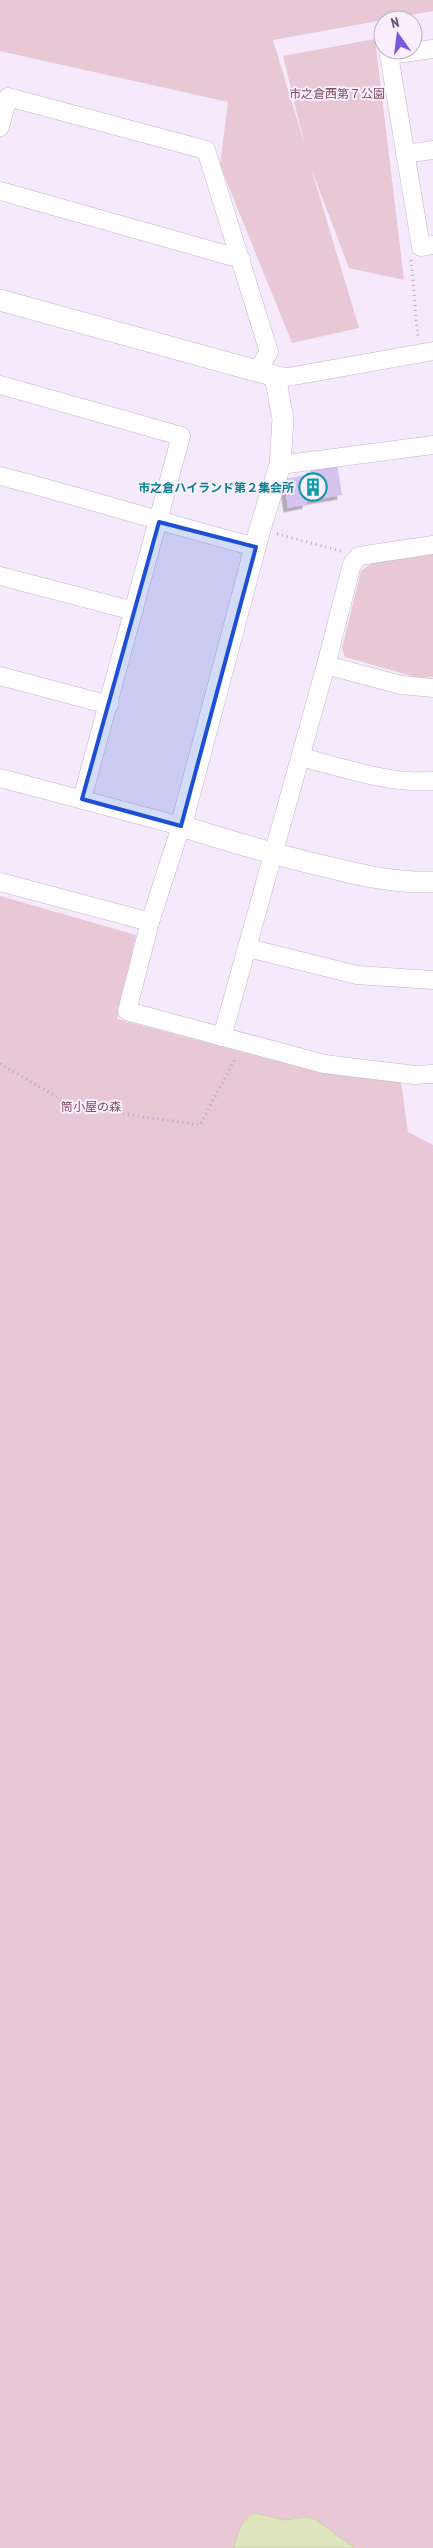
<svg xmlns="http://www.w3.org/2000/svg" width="433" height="2548" font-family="'PT Sans Narrow','Noto Sans JP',sans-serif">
<defs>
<filter id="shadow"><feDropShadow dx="-4.5" dy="4.5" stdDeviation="0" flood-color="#0004"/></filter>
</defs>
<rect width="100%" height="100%" fill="#f5e9fb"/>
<g fill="#e8c8d4">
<path d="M0 0H433V11L273 40 305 146 283 56 375 39 404 280 349 268 311 168 359 328 292 343 220 165 228 102 0 51Z"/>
<path d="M433 551V677L419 678 345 657 342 648 361 571 376 560Z"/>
<path d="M0 896 136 935 117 1019 273 1060 401 1082 408 1132 433 1145V2548H0Z"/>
</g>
<path fill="#dde4be" stroke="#ccd5a5" d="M255 2513 284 2520 306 2517 315 2519 354 2548H234C237 2535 241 2518 255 2513Z"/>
<path fill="#d5c2ef" filter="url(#shadow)" d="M337 464 342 495 307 501V504L288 508 284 479 312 474 310 469Z"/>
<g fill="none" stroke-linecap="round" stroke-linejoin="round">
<g stroke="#c2b5d2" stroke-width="19">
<g id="minor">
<path d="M433 49 389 55 421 247 433 245"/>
<path d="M0 127 8 97 206 150 269 352 258 370"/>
<path d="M405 154 433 150"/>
<path d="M0 191 241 259"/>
<path d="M275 376 288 377 433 351"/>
<path d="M0 385 181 436 82 799"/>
<path d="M280 465 433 445"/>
<path d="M0 476C86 498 170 525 256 547"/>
<path d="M433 545 359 556 352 564 326 665 401 685 433 688"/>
<path d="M0 576 134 611"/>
<path d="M0 676 109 705"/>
<path d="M301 757C344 768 388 784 433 781"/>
<path d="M0 778 181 826 150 922 127 1011 324 1064 415 1075 433 1074"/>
<path d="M0 882 150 922"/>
<path d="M248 948 357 975 433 980"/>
<path d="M222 1037 326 665"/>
</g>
</g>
<g stroke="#c2b5d2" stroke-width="22">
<path id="tertiary" d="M0 300 275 376 283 419 280 465 260 529 181 826C229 841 278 856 328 867 363 876 397 883 433 882"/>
</g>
<g stroke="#b9a5d4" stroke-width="3" stroke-dasharray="1 4" stroke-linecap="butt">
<path d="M411 260 418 338"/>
<path d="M277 534 341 551"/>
<path d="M0 1064 74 1107 200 1125 236 1057"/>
</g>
<use href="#minor" stroke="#fff" stroke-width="18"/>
<use href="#tertiary" stroke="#fff" stroke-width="21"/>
</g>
<path fill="#1d4ed8" fill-opacity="0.2" stroke="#1d4ed8" stroke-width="4" stroke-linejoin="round" d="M159 522 256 547 181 826 82 799Z"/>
<defs>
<g id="building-ring" transform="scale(1.4375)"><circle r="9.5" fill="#f9effe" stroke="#0f9aa8" stroke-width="1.5"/><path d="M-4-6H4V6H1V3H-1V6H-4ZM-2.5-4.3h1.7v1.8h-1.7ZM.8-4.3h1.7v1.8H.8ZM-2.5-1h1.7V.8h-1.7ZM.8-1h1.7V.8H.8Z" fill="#0f9aa8"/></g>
</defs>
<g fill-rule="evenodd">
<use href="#building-ring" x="313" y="487"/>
</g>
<g text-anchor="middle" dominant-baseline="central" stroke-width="4" stroke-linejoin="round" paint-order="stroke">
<g font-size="12" fill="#854d5c" stroke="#f9effe">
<text x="337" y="93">市之倉西第７公園</text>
<text x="91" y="1106">筒小屋の森</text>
</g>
<g font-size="12" font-weight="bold" fill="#0d838f" stroke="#f9effe" text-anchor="end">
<text x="294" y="487">市之倉ハイランド第２集会所</text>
</g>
</g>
<g transform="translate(398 35) rotate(346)"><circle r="24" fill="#f9effe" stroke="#bbafc7"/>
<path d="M0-4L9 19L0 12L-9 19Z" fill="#7957dc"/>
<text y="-8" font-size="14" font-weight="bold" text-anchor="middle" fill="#5d4e74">N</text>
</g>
</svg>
